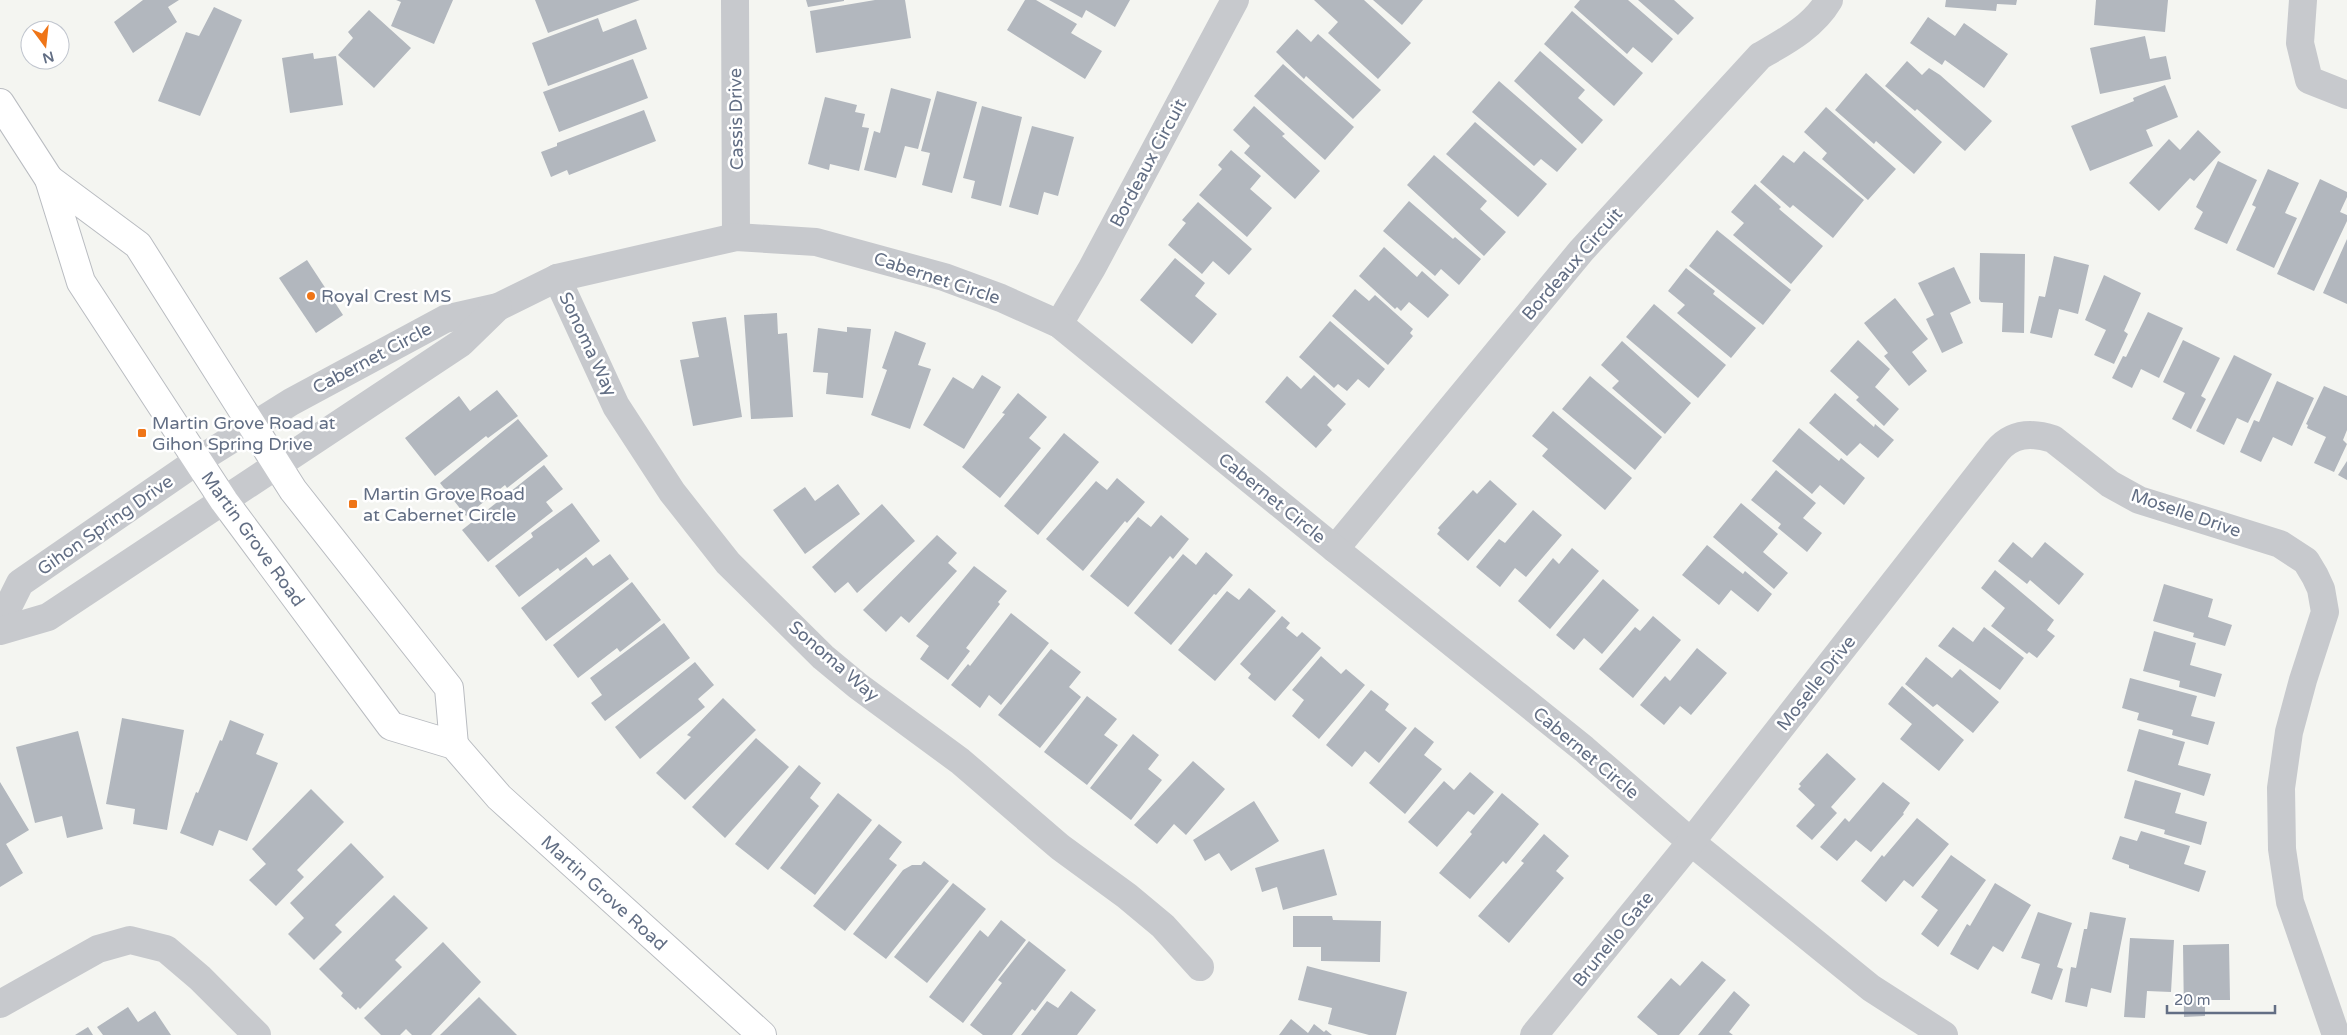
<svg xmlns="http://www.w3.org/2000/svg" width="2347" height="1035" font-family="'Varela Round',sans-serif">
<rect width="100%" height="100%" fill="#f4f5f1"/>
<g fill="#b2b7be">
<path d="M143 0H179L168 7 177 22 133 53 114 22Z"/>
<path d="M396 0H453L434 44 391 26 401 2Z"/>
<path d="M535 0H640L548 33Z"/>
<path d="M806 0H844V1L808 7Z"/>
<path d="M875 0H905L911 38 816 53 810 11Z"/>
<path d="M1025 0H1036L1077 24 1071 33 1102 51 1085 79 1007 30Z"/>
<path d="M1049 0H1130L1115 27 1086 10 1082 18Z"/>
<path d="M1314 0H1364L1411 43 1378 79 1328 33 1338 22Z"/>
<path d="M1373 0H1423L1402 25Z"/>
<path d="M1580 0H1628L1673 39 1652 63 1633 47 1627 54 1574 7Z"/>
<path d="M1638 0H1674L1694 18 1678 35Z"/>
<path d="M1946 0H2017L2016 5 1997 4 1996 11 1945 7Z"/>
<path d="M2096 0H2168L2165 32 2094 25Z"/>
<path d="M214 7 242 20 200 116 158 101 186 32 199 36Z"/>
<path d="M369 10 411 48 374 88 338 55 353 38 348 32Z"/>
<path d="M1572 11 1643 73 1614 106 1544 44Z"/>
<path d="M1928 17 1955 36 1964 23 2008 54 1984 88 1945 60 1942 65 1910 43Z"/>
<path d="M598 18 603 32 636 19 647 49 548 86 532 43Z"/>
<path d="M1297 29 1311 42 1318 34 1381 90 1353 119 1306 76 1304 79 1276 52Z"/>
<path d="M2145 36 2150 59 2166 56 2171 79 2100 94 2090 48Z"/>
<path d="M1540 51 1585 90 1578 98 1603 120 1582 144 1514 81Z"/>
<path d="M313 53 314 59 336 56 343 105 290 113 282 58Z"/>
<path d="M633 59 648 98 559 132 543 92Z"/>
<path d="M1907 61 1922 75 1929 68 1940 75 1992 121 1965 151 1917 109 1915 111 1885 86Z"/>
<path d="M1283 64 1354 127 1325 160 1254 96Z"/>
<path d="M1866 73 1942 142 1914 174 1876 141 1874 144 1835 110Z"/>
<path d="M1499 81 1577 149 1557 172 1541 159 1534 166 1472 112Z"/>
<path d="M2165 85 2178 117 2146 130 2153 146 2090 171 2071 126 2134 101 2133 98Z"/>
<path d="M891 88 931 99 918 149 905 146 896 178 864 170 874 131 880 133Z"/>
<path d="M937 91 977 102 952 193 922 185 930 153 921 151Z"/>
<path d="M825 97 857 105 855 112 865 114 862 127 869 128 859 171 830 164 829 170 808 164Z"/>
<path d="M982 106 1022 117 1001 206 971 198 975 181 963 178Z"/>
<path d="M1254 106 1285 134 1282 136 1320 171 1295 199 1244 153 1250 146 1233 130Z"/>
<path d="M1826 107 1896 169 1868 200 1822 159 1827 153 1804 132Z"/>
<path d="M644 110 656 141 569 175 567 170 551 177 541 152 557 146V143Z"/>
<path d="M1475 122 1547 184 1518 217 1446 154Z"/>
<path d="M1032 126 1074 137 1058 196 1044 192 1038 215 1009 207Z"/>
<path d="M2198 130 2221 152 2194 181 2190 178 2159 211 2129 183 2169 139 2180 150Z"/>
<path d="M1231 150 1261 176 1250 189 1272 208 1247 237 1199 195 1222 169 1218 165Z"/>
<path d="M1804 151 1864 200 1833 238 1793 205 1790 208 1760 182 1783 155 1794 163Z"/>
<path d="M1434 155 1487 201 1480 209 1506 232 1484 256 1407 185Z"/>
<path d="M2218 161 2257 180 2227 244 2194 229 2203 212 2196 207Z"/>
<path d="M2268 169 2299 183 2285 213 2297 218 2274 268 2236 250 2256 207 2252 205Z"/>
<path d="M2320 179 2347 192V197L2340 212 2347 215V221L2314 291 2277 274Z"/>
<path d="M1755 184 1781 207 1779 209 1823 246 1791 284 1733 235 1744 223 1731 212Z"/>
<path d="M1409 201 1453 239 1455 237 1481 259 1459 285 1441 269 1435 276 1383 231Z"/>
<path d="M1198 202 1252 249 1229 275 1213 261 1202 274 1168 245 1186 223 1182 220Z"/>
<path d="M1717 230 1791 290 1763 325 1689 266Z"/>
<path d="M2347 239V304L2323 293Z"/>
<path d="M1384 247 1417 277 1422 271 1449 295 1428 318 1409 302 1401 311 1397 307 1395 309 1359 276Z"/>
<path d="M1980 253 2025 254 2024 333 2002 332 2003 303 1981 302 1979 299Z"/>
<path d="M2054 256 2089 265 2078 314 2059 309 2052 338 2030 333 2039 296 2045 297Z"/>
<path d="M1175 258 1205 283 1195 296 1217 314 1192 344 1140 300Z"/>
<path d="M307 260 343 315 316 333 279 278Z"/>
<path d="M1954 267 1971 303 1950 313 1963 343 1942 353 1926 319 1934 315 1918 283Z"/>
<path d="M1686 268 1715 291 1713 294 1756 328 1731 358 1677 313 1685 305 1668 291Z"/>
<path d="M2104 275 2141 293 2124 331 2128 334 2114 364 2094 355 2106 330 2085 320Z"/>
<path d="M1355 289 1369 301 1375 295 1413 329 1410 333 1413 336 1388 365 1332 316Z"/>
<path d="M1895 298 1928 339 1912 352 1927 371 1909 386 1884 356 1888 353 1864 323Z"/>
<path d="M1654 304 1726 365 1698 398 1626 337Z"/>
<path d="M2148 312 2183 328 2159 378 2141 369 2132 388 2112 378 2123 356 2126 357Z"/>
<path d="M777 313 778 334 787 333 793 417 751 419 744 315Z"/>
<path d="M726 317 742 417 693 426 680 360 699 357 692 322Z"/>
<path d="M1330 321 1385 369 1369 388 1358 379 1347 391 1338 384 1334 388 1299 357Z"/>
<path d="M847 327 871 329 863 398 826 394 828 373 813 372 818 328 847 332Z"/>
<path d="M895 331 926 343 918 365 931 369 910 429 871 415 887 370 882 368Z"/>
<path d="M1858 340 1890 369 1875 387 1899 409 1884 426 1856 400 1859 397 1830 371Z"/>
<path d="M2183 340 2220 358 2201 396 2206 399 2191 429 2172 419 2185 393 2163 382Z"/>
<path d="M1622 341 1691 403 1665 434 1612 388 1619 381 1601 365Z"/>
<path d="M2234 355 2272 374 2248 423 2237 418 2224 445 2196 431Z"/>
<path d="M982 375 1001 387 964 449 923 425 953 377 973 389Z"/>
<path d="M1314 375 1346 404 1327 425 1332 430 1316 448 1265 402 1287 376 1301 389Z"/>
<path d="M1590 376 1662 437 1635 470 1562 409Z"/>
<path d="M2277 381 2314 398 2292 446 2273 437 2261 462 2240 452 2254 420 2259 422Z"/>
<path d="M2324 386 2347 396V430L2343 440 2347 444 2334 472 2314 463 2326 437 2307 428 2308 425 2306 424Z"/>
<path d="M497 390 518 416 488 438 486 436 435 476 405 438 459 396 470 411Z"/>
<path d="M1018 393 1047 417 1029 438 1041 448 1000 498 962 467 1005 414 1002 413Z"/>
<path d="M1835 393 1874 427 1875 424 1894 440 1878 458 1860 443 1847 456 1809 423Z"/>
<path d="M1553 411 1632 478 1605 510 1542 456 1548 449 1532 436Z"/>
<path d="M518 419 548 456 507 488 505 485 466 516 440 483Z"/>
<path d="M1799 428 1839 461 1841 458 1865 478 1844 505 1820 485 1812 494 1772 461Z"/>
<path d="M1064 433 1099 462 1038 535 1004 506Z"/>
<path d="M2347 461V480L2338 475Z"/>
<path d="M544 465 563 489 546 502 553 511 488 562 462 530Z"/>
<path d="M1776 470 1816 503 1803 518 1822 533 1807 552 1778 528 1781 524 1751 500Z"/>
<path d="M1117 478 1145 502 1127 523 1125 521 1083 571 1046 539 1096 481 1107 490Z"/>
<path d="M1490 480 1517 504 1468 561 1437 534 1440 530 1438 528 1473 490 1477 494Z"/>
<path d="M838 484 860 514 805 554 773 510 805 487 815 501Z"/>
<path d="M572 503 600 541 560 571 558 568 519 597 495 566 533 537 531 533Z"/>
<path d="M1741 503 1778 534 1763 552 1788 573 1774 589 1713 537Z"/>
<path d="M882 504 915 541 857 593 848 582 835 593 812 567Z"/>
<path d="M1533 510 1562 535 1526 577 1515 568 1500 587 1476 567 1499 539 1505 543Z"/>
<path d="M1161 515 1189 539 1173 559 1170 556 1128 607 1090 576 1138 517 1151 527Z"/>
<path d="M937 535 957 553 948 563 957 571 909 623 901 616 886 632 863 610Z"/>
<path d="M2013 542 2032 558 2045 542 2084 574 2059 605 2030 580 2027 584 1998 561Z"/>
<path d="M1707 545 1743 574 1745 571 1772 594 1758 612 1731 590 1719 605 1682 575Z"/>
<path d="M1572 548 1599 571 1550 629 1518 601 1553 558 1559 564Z"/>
<path d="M1206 552 1233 575 1216 595 1214 594 1171 645 1134 613 1183 554 1196 565Z"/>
<path d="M610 554 629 579 546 641 521 608 586 557 593 566Z"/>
<path d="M974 566 1007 591 998 602 1000 604 966 648 970 651 948 680 920 659 929 646 916 636Z"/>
<path d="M1995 570 2054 620 2047 630 2055 636 2037 658 2029 652 2027 654 1991 626 2005 608 1981 588Z"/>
<path d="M1603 579 1639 610 1602 654 1584 638 1574 650 1556 635Z"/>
<path d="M632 582 661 620 620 652 617 648 578 678 553 645Z"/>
<path d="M2164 584 2213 599 2208 617 2232 625 2225 646 2193 637 2194 633 2153 621Z"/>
<path d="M1249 588 1276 611 1215 681 1178 650 1227 591 1239 600Z"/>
<path d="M1011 613 1049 643 1001 705 989 695 980 708 951 685 968 664 970 666Z"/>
<path d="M1282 616 1290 623 1286 628 1297 637 1302 632 1321 648 1275 701 1248 678 1251 674 1240 664Z"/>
<path d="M1653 616 1681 640 1633 698 1599 669 1635 627 1640 631Z"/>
<path d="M664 623 690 658 605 721 591 703 602 695 590 678Z"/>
<path d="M1953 627 1973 642 1984 627 2024 658 2000 690 1938 646Z"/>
<path d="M2154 631 2196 643 2190 665 2222 674 2215 697 2179 687 2180 681 2143 671Z"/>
<path d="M1697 648 1727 673 1691 715 1680 706 1664 725 1640 705 1665 676 1670 681Z"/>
<path d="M1051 649 1081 672 1069 687 1081 697 1040 748 998 715Z"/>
<path d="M1321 656 1341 674 1346 669 1365 685 1319 739 1292 716 1304 700 1292 690Z"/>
<path d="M1926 657 1952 678 1960 669 1999 702 1973 733 1937 704 1933 707 1905 684Z"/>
<path d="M695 662 714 685 698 699 705 707 640 759 615 727Z"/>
<path d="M2130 678 2197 696 2191 716 2215 722 2208 745 2172 735 2173 730 2137 720 2139 713 2122 708Z"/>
<path d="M1902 686 1964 740 1939 771 1900 739 1912 724 1888 704Z"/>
<path d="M1371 690 1389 704 1385 710 1407 728 1379 763 1365 751 1352 767 1326 745Z"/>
<path d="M1087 696 1117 719 1104 735 1118 745 1087 785 1044 752Z"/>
<path d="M723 698 756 730 685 800 656 773 691 737 687 735Z"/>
<path d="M122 718 184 730 167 830 133 824 135 809 106 804Z"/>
<path d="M230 720 264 734 256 754 278 763 247 841 219 830 213 846 180 833 196 792 198 793 220 740 222 741Z"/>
<path d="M1415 727 1434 742 1424 755 1442 769 1405 814 1369 783Z"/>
<path d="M2139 729 2185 742 2178 765 2211 774 2204 796 2127 771Z"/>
<path d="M78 731 103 829 67 838 62 816 35 823 16 747Z"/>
<path d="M1133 734 1159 755 1148 769 1162 780 1131 820 1090 788Z"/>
<path d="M756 738 789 767 725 838 692 807Z"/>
<path d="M1827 753 1856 779 1831 807 1837 813 1812 840 1796 826 1815 805 1798 789 1801 786 1799 784Z"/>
<path d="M1193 761 1225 789 1186 835 1174 824 1157 844 1134 825Z"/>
<path d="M799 765 821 783 810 798 819 806 768 870 735 844Z"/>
<path d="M1470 772 1494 792 1474 815 1468 811 1437 847 1408 822 1444 781 1454 790Z"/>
<path d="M2135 780 2181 793 2175 813 2207 822 2201 845 2164 834 2165 830 2124 818Z"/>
<path d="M0 782 29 830 6 844 23 873 0 887Z"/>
<path d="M1883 782 1910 803 1903 813 1904 814 1871 852 1856 840 1837 861 1820 847 1845 818 1849 822Z"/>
<path d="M311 789 344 822 297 870 304 877 276 906 249 880 266 864 252 849Z"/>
<path d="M838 793 872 820 815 895 780 868Z"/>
<path d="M1502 793 1539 824 1506 864 1503 861 1470 899 1439 873 1472 834 1470 832Z"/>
<path d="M1254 801 1279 841 1231 871 1219 853 1205 861 1193 840Z"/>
<path d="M1917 818 1949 844 1913 887 1904 880 1886 902 1861 881 1882 855 1884 857Z"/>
<path d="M879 824 902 842 889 859 897 865 845 931 813 906Z"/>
<path d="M2141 831 2190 846 2184 864 2206 871 2199 892 2129 868V865L2112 859 2120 836 2137 841Z"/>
<path d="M1544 834 1569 856 1556 871 1564 878 1509 943 1478 916 1524 863 1521 861Z"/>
<path d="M351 843 384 877 335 925 342 932 314 960 288 934 304 918 290 903Z"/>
<path d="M1324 849 1337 895 1283 910 1277 887 1262 892 1255 868Z"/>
<path d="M1951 855 1986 880 1938 947 1921 934 1938 910 1921 897Z"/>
<path d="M924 861 949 881 886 959 853 934 903 870 912 865H921Z"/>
<path d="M953 883 986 909 927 983 894 957Z"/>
<path d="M1995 883 2031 905 2003 952 1993 946 1978 970 1950 954 1967 924 1970 926Z"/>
<path d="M394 895 428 928 395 960 402 967 360 1009 358 1007 356 1010 341 996 343 993 319 969Z"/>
<path d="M2038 912 2072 923 2057 967 2063 969 2052 1000 2031 993 2040 964 2021 958Z"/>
<path d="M2090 912 2126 918 2111 993 2091 988 2087 1007 2065 1002 2071 967 2076 968 2084 929H2087Z"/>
<path d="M1293 916H1332L1333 920 1381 921 1380 962 1321 961V947H1293Z"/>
<path d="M1001 920 1026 940 963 1023 929 997 980 930 988 937Z"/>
<path d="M2130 938 2174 940 2171 992 2147 991 2145 1018 2124 1017Z"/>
<path d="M1029 941 1066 970 1035 1011 1032 1009 1012 1035H983L970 1025 1002 983 998 980Z"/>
<path d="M443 942 481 982 431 1035H412L406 1029 400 1035H381L364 1018Z"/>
<path d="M2229 944 2230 1000H2205V1016L2184 1017 2183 945Z"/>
<path d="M1702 961 1726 980 1679 1035H1658L1637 1017 1671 978 1680 986Z"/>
<path d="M1307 966 1407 992 1396 1035H1369L1328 1024 1332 1008 1298 1000Z"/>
<path d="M1071 991 1096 1010 1077 1035H1021L1047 1001 1058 1008Z"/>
<path d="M1734 991 1750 1005 1729 1032 1733 1035H1698Z"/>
<path d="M479 997 517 1035H440Z"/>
<path d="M128 1007 138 1022 155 1011 171 1035H103L97 1027Z"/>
<path d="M1291 1019 1308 1033 1314 1024 1324 1032 1326 1030 1332 1035H1279Z"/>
<path d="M88 1027 93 1035H75Z"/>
</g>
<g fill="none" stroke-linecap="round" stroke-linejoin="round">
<g stroke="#b9bcc1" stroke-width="30">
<g id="secondary">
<path d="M0 103 49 179 81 282 224 501 391 726 454 745 499 797 762 1035"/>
<path d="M49 179 138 245 293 490 449 688 454 745"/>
</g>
</g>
<g stroke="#c7c9cd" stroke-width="28">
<path d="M735 0 736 237"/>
<path d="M2303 0 2300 43 2309 80 2347 95"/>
<path d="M557 278 616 406 672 492 728 563 823 657 858 686 960 761 1060 847 1127 896 1163 926 1200 967"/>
<path d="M1059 324 1092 268 1235 0"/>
<path d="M1335 549 1581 251 1760 56C1786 41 1813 27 1829 0"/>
<path d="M0 623 20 583 197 461 291 402 445 319 498 307 557 278 736 237 816 242 944 277 1001 298 1059 324 1335 549 1584 749 1691 842 1871 988 1944 1035"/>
<path d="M0 631 48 617 461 343 498 307"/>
<path d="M0 1004 98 949 130 940 166 949 200 978 257 1035"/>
<path d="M1534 1035 1691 842 1997 451C2012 433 2031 432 2053 439L2110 484 2139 500 2280 544 2306 561 2315 576 2321 589 2325 612 2303 680 2289 732 2281 788 2282 849 2290 902 2336 1035"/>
</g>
<use href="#secondary" stroke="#fff" stroke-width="28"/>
</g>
<g fill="#ef7517" stroke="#fff" stroke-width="2">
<circle cx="311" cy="296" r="5"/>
<rect x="137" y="428" width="10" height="10" rx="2.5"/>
<rect x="348" y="499" width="10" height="10" rx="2.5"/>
</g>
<g text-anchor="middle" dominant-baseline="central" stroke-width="5" stroke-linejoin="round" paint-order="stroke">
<g font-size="18" fill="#626e84" stroke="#fff">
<text transform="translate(736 119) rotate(-91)">Cassis Drive</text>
<text transform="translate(1148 163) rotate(-62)">Bordeaux Circuit</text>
<text transform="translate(1572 264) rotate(-49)">Bordeaux Circuit</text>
<text transform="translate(937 278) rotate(18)">Cabernet Circle</text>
<text transform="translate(588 344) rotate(65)">Sonoma Way</text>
<text transform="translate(372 358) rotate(-28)">Cabernet Circle</text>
<text transform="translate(1272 498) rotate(39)">Cabernet Circle</text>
<text transform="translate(2186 513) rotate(19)">Moselle Drive</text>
<text transform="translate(105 525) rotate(-35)">Gihon Spring Drive</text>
<text transform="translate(253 539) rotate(54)">Martin Grove Road</text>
<text transform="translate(834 661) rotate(41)">Sonoma Way</text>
<text transform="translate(1816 683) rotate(-52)">Moselle Drive</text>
<text transform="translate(1586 753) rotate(40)">Cabernet Circle</text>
<text transform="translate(604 893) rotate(42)">Martin Grove Road</text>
<text transform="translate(1613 939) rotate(-51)">Brunello Gate</text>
</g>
<g font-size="18" fill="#626e84" stroke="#fff" text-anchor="start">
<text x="321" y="296">Royal Crest MS</text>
<text x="152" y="423">Martin Grove Road at<tspan x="152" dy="21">Gihon Spring Drive</tspan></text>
<text x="363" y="494">Martin Grove Road<tspan x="363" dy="21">at Cabernet Circle</tspan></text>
</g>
</g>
<g transform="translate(45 45) rotate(165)"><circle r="24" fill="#ffffff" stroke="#c0c5ce"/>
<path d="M0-4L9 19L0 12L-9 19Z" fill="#ef7517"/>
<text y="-8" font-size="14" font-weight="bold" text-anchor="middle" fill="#626e84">N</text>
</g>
<path d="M2167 1005v8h108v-8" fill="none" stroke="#626e84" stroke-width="2.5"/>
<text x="2174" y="1005" font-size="15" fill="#626e84" stroke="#ffffff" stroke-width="4" paint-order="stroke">20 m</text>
</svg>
